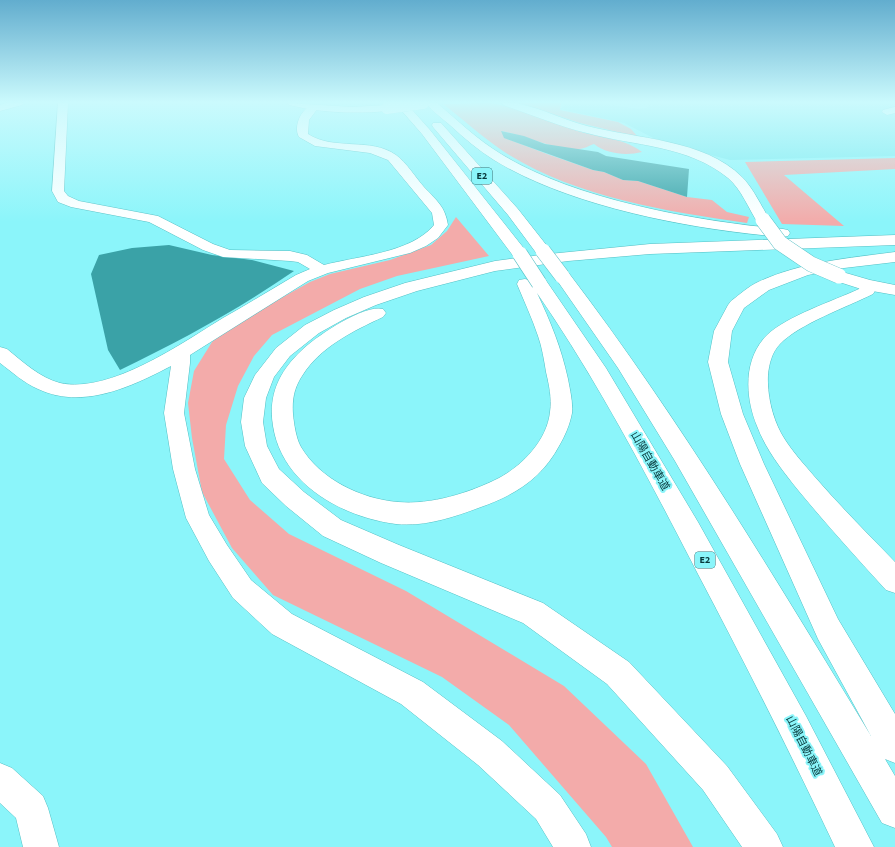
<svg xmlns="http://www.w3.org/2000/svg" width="895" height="847" font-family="'Source Sans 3','Noto Sans JP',sans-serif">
<rect width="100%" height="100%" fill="#8bf5fa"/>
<path fill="#73e9ef" d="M568 103H599L639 109 649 107 646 103H895V156L730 160 661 142 624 123 560 109Z"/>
<g fill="#f3abaa">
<path d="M489 103C520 107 546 121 575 130 598 138 622 137 642 152 626 156 607 154 594 144 590 145 584 149 579 149 557 150 525 136 502 131L505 138 547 154 593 170 604 172 623 180 638 181 687 197 712 200 727 212 749 217 747 223C665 211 574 197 503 151 482 137 463 119 443 104Z"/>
<path d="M520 103H561L560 110 618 122 631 129 638 137 580 123Z"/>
<path d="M895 158V169L784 175 844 226 782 224 745 162Z"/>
<path d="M456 217 489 256 397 276 360 289 272 335 254 356 238 386 226 425 224 459 250 500 289 534 406 591 564 686 646 764 693 847H612L606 837 509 725 442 677 273 595 232 548 202 492 192 438 188 403 194 371 212 342 234 324 310 282 330 274 390 260 431 245 447 231Z"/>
</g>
<g fill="#3aa2a7">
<path d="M501 131 524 136 545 144 598 152 606 156 689 169 687 197 638 181 623 180 604 172 593 170 504 138Z"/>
<path d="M169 245 212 255 252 260 294 271C239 309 180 341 120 370L108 350 91 274 99 255 132 248Z"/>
</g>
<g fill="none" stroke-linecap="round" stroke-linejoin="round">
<g stroke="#53bfc4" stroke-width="1">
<g id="street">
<path d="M6 103H24L22 105 0 111V105Z"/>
<path d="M58 103H68L64 191 68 196 79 201 158 216 213 244 230 250 290 251 307 255 324 265C358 256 411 253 434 225L432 213 388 160 370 153 315 146 299 137C293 127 301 108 313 105L318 108 309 120 308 134C334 151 371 137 396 155 406 162 416 178 424 187 437 201 445 206 448 225L438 238 426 246 410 253 328 273 308 281 190 355V363L184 413 195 469 209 515 227 545 251 580 292 614 423 682 502 741 560 795 586 834 591 847H553L536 819 478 765 401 704 272 634 233 598 209 561 186 518 173 469 164 413 171 366C131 387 82 410 38 389 24 383 12 372 0 363V347L7 349C22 361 40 378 60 383 110 394 182 343 223 318 248 304 272 289 296 275L310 269 298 262 290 261 223 257 203 250 149 222 71 207 58 202 52 191Z"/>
<path d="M895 107V113L887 115 882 112 883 110Z"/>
<path d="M867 280 873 282C876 286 876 290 873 294 847 307 799 324 780 344 772 352 769 364 768 375 767 394 772 416 781 433 790 449 803 463 814 476 840 506 868 534 895 562V593L886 590C856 557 826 524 798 490 782 470 766 450 757 426 745 397 743 359 767 335 787 316 833 301 859 289L861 282Z"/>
<path d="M0 763 12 768 43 796 48 808 59 847H23L16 818 0 803Z"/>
</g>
</g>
<g stroke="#53bfc4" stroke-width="1">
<g id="secondary">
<path d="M288 103 352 107 387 105 392 108 387 111C354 114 322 113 289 105Z"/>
<path d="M502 103C508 103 515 102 520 104 543 109 564 120 587 126 636 139 704 139 742 177 754 189 761 206 770 220L768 223 763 224 758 223C748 208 742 190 728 178 688 145 634 146 587 133 558 126 531 114 503 105Z"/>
<path d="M839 271 870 280 895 285V295L861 289 833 280 831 276 833 272Z"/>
</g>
</g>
<g stroke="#53bfc4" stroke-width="1">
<g id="highway">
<path d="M395 103H406L430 130 526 251 528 254 526 257 540 255 537 254 508 215 433 127 432 125 433 123H441L518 209 551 251 549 254 650 244 895 235V245L650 254 568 261 495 271 417 291 376 305 346 318 319 333 290 356 274 377 266 398 263 422 267 446 279 469 304 492 341 520 399 545 543 603 629 662 727 766 777 834 783 847H742L703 790 607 684 523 623 381 563 323 536 286 506 262 483 245 446 241 422 244 398 255 375 276 348 305 325 334 310 364 297 405 283 495 261 517 258 514 257 422 134Z"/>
<path d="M426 103H437C458 121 478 140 501 154 576 200 696 221 783 229L788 230 790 233 788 236 783 237C694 230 570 207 494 160 478 150 464 138 451 126 443 119 433 112 426 103Z"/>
<path d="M895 252V262L844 268 808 275 769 290 744 308 732 331 728 362 743 414 764 464 838 619 895 714V763L885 759 895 776V828L882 823 675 461 618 368 554 276 556 272 562 271 568 272C680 419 775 578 871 736L818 639 740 464 721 414 708 362 714 331 728 305 731 301C739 295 749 286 758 282 801 262 849 258 895 252Z"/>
<path d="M539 278 545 279 606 368 698 522 806 716 874 847H835C792 756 746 665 699 576 649 479 599 383 537 293 551 323 561 347 568 379 570 390 573 402 572 413 570 424 565 436 559 446 542 478 515 495 481 507 454 517 425 527 396 524 342 517 282 484 273 426 268 395 279 372 301 351 315 337 364 304 383 309L386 313 383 317C353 331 320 347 302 376 294 388 292 400 293 414 294 424 296 438 301 447 320 479 361 499 398 502 431 505 469 493 499 478 523 465 547 440 550 412 552 398 549 385 546 372 544 360 542 347 538 336 532 318 524 301 517 284L519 280 525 279 532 281 533 279Z"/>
</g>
</g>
<use href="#street" fill="#fff" fill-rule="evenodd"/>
<use href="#secondary" fill="#fff" fill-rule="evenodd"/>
<use href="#highway" fill="#fff" fill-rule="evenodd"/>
<g stroke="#53bfc4" stroke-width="12" stroke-linecap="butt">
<path id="secondary-bridge-far1" d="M387 108 423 103"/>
</g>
<g stroke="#53bfc4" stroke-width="16" stroke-linecap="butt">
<path id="secondary-bridge" d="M763 220 780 243 811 264 839 276"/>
</g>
<g stroke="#53bfc4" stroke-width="16" stroke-linecap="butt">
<g id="highway-bridge">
<path d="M543 251 562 276"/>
<path d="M520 254 539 283"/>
</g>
</g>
<use href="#secondary-bridge-far1" stroke="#fff" stroke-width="12"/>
<use href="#secondary-bridge" stroke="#fff" stroke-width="15"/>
<use href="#highway-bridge" stroke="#fff" stroke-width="15"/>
</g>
<linearGradient id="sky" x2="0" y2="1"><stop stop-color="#62adce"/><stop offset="0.46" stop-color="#cbfafd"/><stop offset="1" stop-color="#cbfafd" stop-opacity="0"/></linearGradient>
<rect width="895" height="222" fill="url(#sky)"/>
<g text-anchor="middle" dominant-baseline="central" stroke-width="4" stroke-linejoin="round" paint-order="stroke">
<g fill="#8bf5fa" stroke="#2f7174" stroke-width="1">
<rect x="472" y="168" width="20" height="16" rx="3"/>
<rect x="695" y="552" width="20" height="16" rx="3"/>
</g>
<g font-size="10" font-weight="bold" fill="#07383b">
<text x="482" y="176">E2</text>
<text x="705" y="560">E2</text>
</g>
<g font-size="11" fill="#07383b" stroke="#8bf5fa">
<text transform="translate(650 461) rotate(60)">山陽自動車道</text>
<text transform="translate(804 746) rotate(63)">山陽自動車道</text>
</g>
</g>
</svg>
